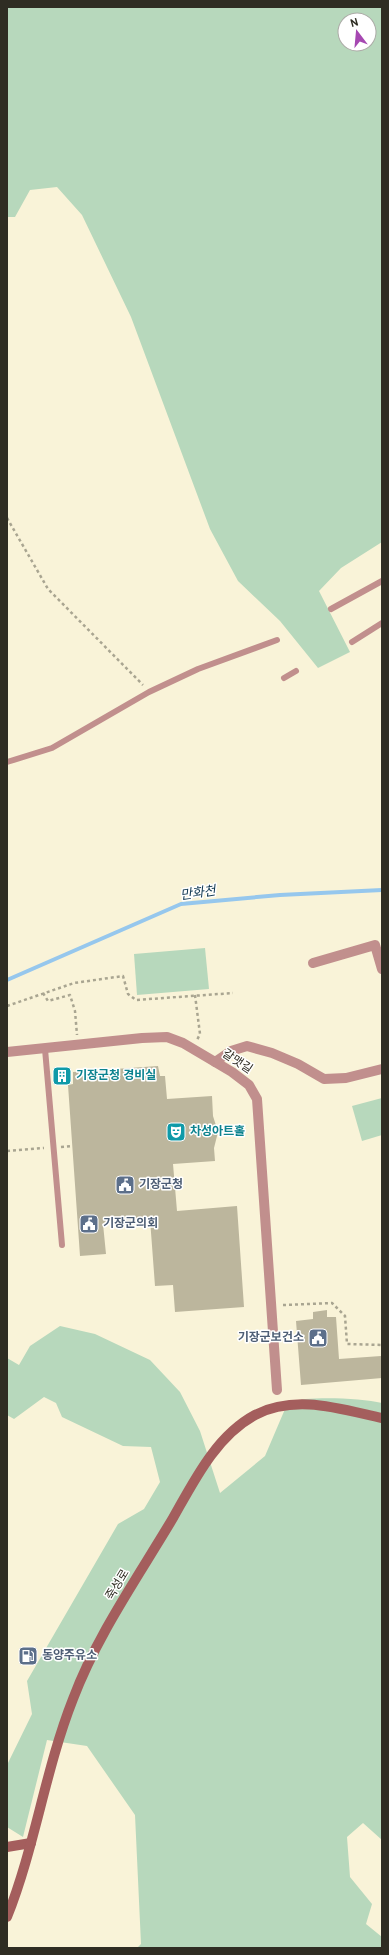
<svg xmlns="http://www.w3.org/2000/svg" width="389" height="1955" font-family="Overpass,'Noto Sans KR',sans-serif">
<rect width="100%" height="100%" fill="#f9f3d8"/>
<g fill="#b7d8bc" fill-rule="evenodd">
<path d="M7 7H382V542L341 568 319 591 350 652 318 668 280 621 238 581 210 529 131 317 82 215 57 187 30 190 15 217H7ZM345 20H369V44H345Z"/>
<path d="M205 948 209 989 137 995 134 954Z"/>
<path d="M382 1098V1135L362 1141 352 1106Z"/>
<path d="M60 1326 95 1334 150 1360 180 1392 200 1431 220 1493 265 1456 288 1402C309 1396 360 1398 382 1403V1840L363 1823 347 1837 350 1877 372 1904 366 1924 382 1937V1948H137L141 1944 135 1815 87 1746 47 1740 23 1837 7 1827V1765L32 1714 27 1681 118 1524 144 1509 160 1482 151 1447 123 1446 62 1417 56 1403 44 1397 14 1419 7 1415V1358L19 1365 30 1346Z"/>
</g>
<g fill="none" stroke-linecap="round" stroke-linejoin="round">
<path stroke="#96c7ed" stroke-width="4" d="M7 980 181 904 280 895 382 890"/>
</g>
<g fill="#bcb69d">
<path d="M158 1066 160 1076H165L167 1099 212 1096 213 1116 218 1132 214 1148 215 1161 173 1164 177 1211 237 1206 244 1307 175 1312 173 1285 155 1286 150 1219 103 1224 106 1254 80 1256 68 1085 73 1084V1072Z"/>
<path d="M56 1073H67V1080H57Z"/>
<path d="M327 1310V1317H336L339 1359 381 1356 382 1378 301 1385 296 1321 313 1319V1312Z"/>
</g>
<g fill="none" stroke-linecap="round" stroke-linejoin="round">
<g stroke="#a9a591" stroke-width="2.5" stroke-dasharray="3 3" stroke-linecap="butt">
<path d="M7 518 48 589 143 685"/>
<path d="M43 993 48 1001 70 995 75 1011 77 1035"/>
<path d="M195 995 200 1034 197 1040"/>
<path d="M7 1006 74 983 123 976 128 994 136 1000 233 993"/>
<path d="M61 1147 72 1146"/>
<path d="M7 1151 44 1148"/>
<path d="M283 1305 332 1303 345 1316 347 1344 382 1345"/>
</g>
<g stroke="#c18f8d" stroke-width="6">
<path d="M331 609 382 581"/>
<path d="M352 642 382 623"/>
<path d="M284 678 296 671"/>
<path d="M7 762 52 748 149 692 198 669 277 640"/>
<path d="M45 1049 62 1245"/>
</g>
<g stroke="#c18f8d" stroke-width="10">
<path d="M313 963 375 945 382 969"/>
<path d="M7 1052 142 1038 167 1037 183 1043 232 1072 249 1085 257 1099 277 1390"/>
<path d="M215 1062 231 1051 247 1046 272 1053 298 1064 324 1079 346 1078 382 1069"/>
</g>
<g stroke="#a45e5d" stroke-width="10">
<path d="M7 1847 31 1843"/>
<path d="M7 1917C35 1847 45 1770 73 1699 97 1635 138 1577 173 1518 194 1481 216 1436 255 1415 296 1394 340 1409 382 1418"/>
</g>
</g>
<defs>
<g id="building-square" transform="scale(1)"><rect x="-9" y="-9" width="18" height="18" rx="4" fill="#0f9aa8" stroke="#fff"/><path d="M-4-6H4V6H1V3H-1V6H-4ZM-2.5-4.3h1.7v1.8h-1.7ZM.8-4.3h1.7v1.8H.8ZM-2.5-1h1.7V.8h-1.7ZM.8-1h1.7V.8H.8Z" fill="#fff"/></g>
<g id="theatre-square" transform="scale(1)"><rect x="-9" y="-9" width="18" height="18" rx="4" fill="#0f9aa8" stroke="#fff"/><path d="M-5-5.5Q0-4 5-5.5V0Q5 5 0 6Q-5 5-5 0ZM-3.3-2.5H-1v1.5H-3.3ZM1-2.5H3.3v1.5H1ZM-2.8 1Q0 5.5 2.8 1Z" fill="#fff"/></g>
<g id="civic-square" transform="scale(1)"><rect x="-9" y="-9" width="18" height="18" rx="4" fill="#5c6f8a" stroke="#fff"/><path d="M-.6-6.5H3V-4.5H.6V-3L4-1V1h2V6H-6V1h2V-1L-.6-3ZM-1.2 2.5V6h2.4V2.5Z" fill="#fff"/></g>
<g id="fuel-square" transform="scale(1)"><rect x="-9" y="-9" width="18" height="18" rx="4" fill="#5c6f8a" stroke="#fff"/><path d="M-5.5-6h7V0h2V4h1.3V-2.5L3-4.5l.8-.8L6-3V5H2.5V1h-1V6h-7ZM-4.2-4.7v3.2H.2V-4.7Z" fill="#fff"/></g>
</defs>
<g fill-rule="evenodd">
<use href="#building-square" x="62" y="1076"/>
<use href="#theatre-square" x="176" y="1132"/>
<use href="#civic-square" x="125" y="1185"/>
<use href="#civic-square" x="89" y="1224"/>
<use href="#civic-square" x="318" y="1338"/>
<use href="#fuel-square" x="28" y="1656"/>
</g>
<g text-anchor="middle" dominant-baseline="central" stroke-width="3" stroke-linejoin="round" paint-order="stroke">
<g font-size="12" fill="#2f2d23" stroke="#fff">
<text transform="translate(237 1062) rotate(34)">갈맷길</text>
<text transform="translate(118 1585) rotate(-59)">죽성로</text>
</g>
<g font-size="12" font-weight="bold" fill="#0d838f" stroke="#fff" text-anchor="start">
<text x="76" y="1076">기장군청 경비실</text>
<text x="190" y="1132">차성아트홀</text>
</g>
<g font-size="12" font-weight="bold" fill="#4e5e75" stroke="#fff" text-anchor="start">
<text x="139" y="1185">기장군청</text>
<text x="103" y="1224">기장군의회</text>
<text x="304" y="1338" text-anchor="end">기장군보건소</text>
<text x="42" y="1656">동양주유소</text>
</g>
<g font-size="13" font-style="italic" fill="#103751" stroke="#fff">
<text transform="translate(198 894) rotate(-8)">만화천</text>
</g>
</g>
<rect width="389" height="1955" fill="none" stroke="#2f2d23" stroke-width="16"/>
<g transform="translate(357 32) rotate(344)"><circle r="19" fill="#ffffff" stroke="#acaba7"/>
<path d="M0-3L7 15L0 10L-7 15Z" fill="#a648b2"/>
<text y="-6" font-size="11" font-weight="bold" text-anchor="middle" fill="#2f2d23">N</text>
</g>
</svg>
